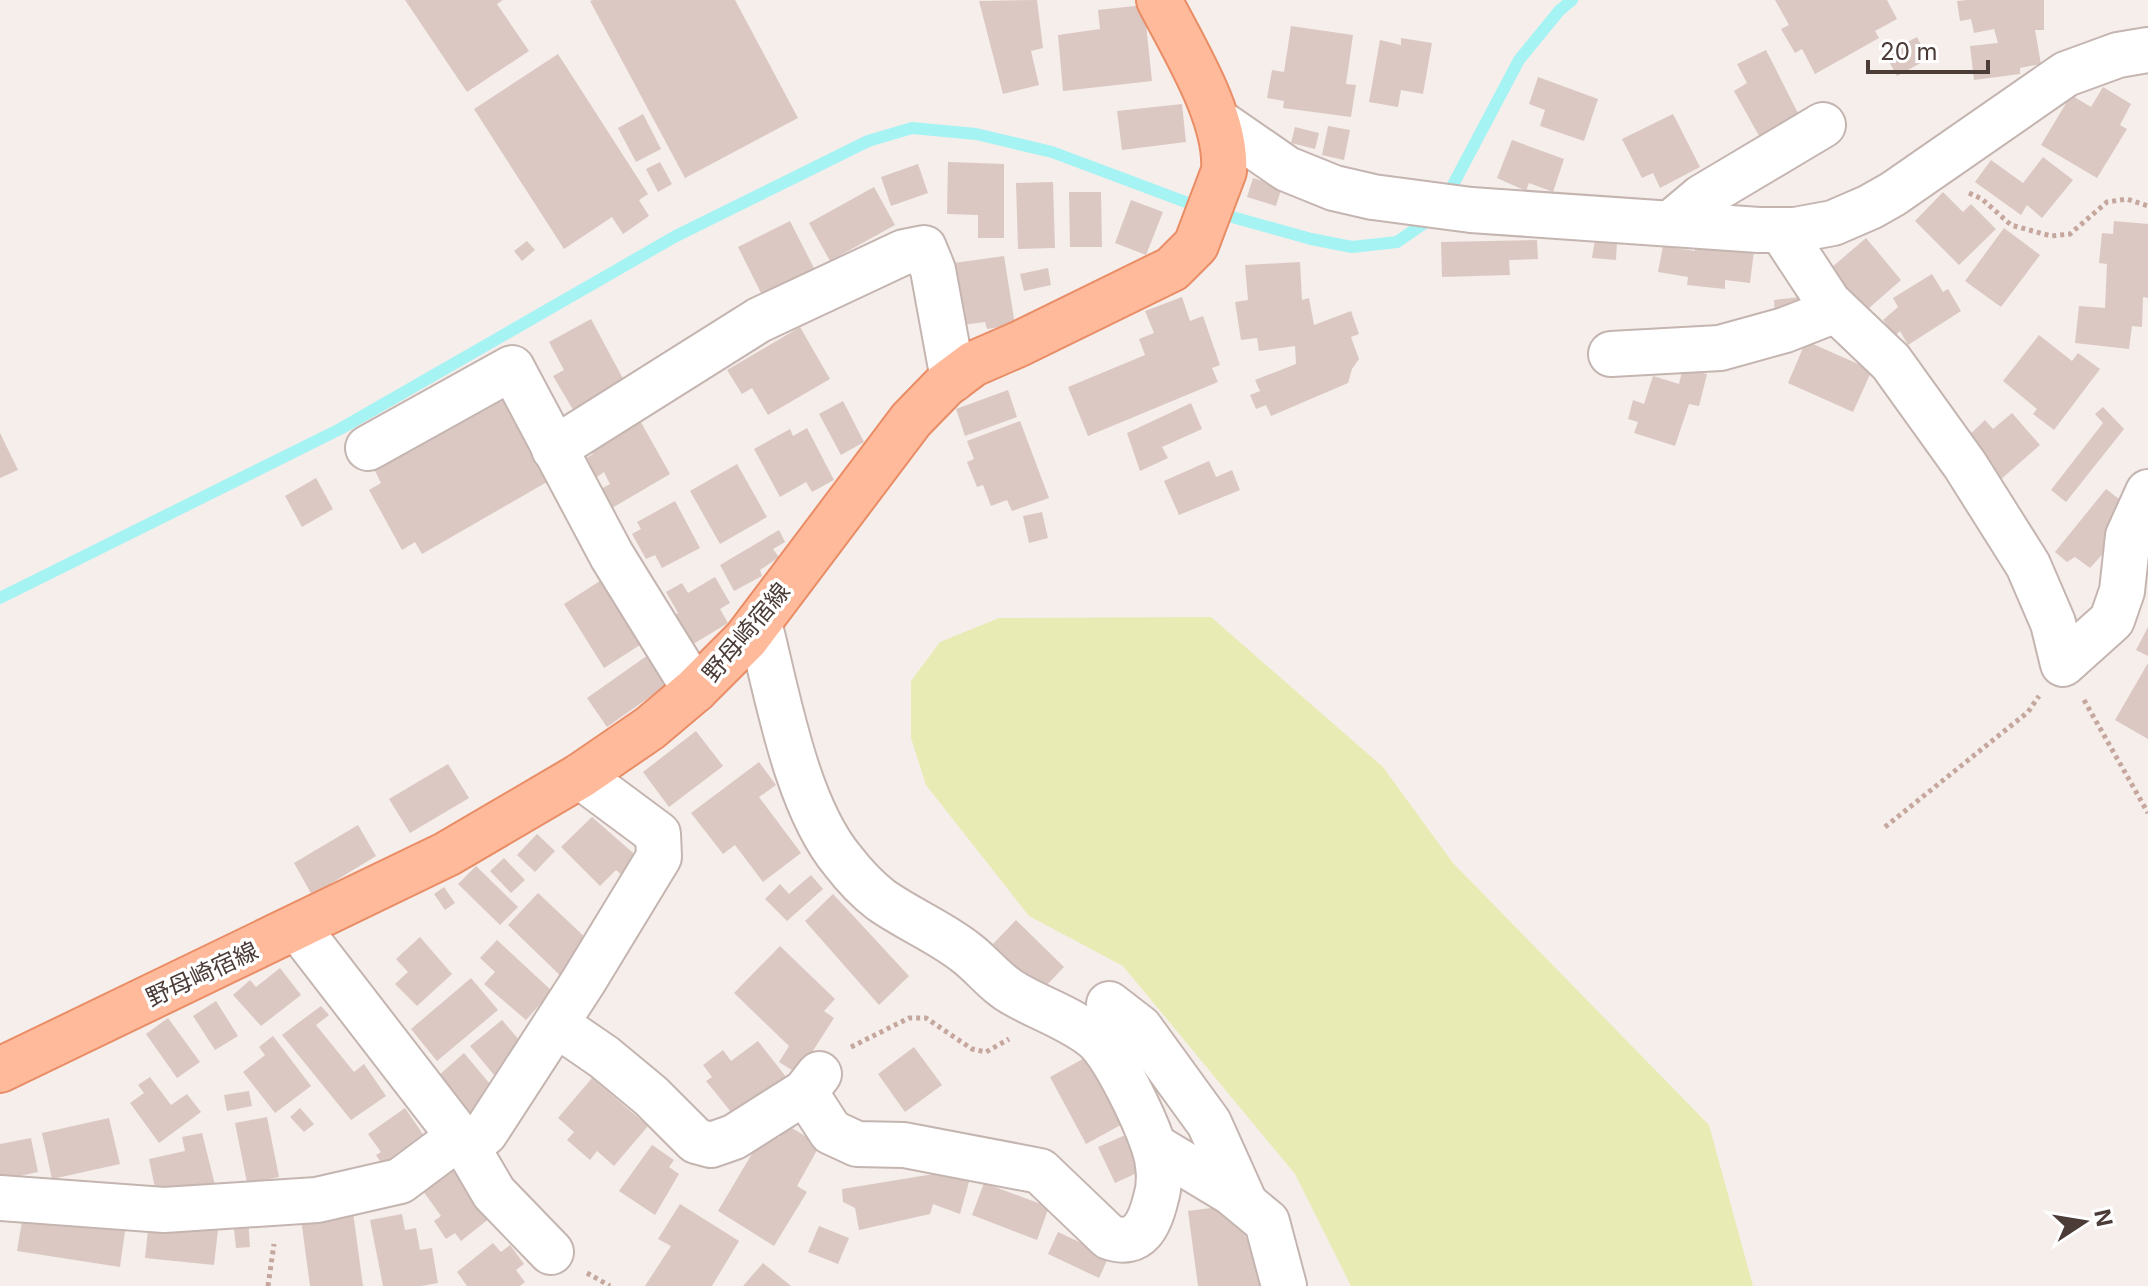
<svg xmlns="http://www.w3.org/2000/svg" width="2148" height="1286" font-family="Inter,'Noto Sans JP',sans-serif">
<rect width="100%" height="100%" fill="#f6eeeb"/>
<path fill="#e8ebb3" d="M1211 617 1383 767 1453 863 1709 1125 1753 1286H1351L1295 1174 1123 966 1029 916 926 785 911 738V681L940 642 999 618Z"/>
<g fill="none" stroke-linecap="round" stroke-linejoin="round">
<g stroke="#a6f3f4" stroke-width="12">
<path d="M1446 198 1519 60 1559 11 1572 0"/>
<path d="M0 598 340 429 676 236 868 141 912 128 976 134 1052 152 1207 210 1311 239 1352 247 1397 242 1433 217"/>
</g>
</g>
<g fill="#dbc8c3">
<path d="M405 0H503L497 4 529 51 467 92Z"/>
<path d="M593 0H735L798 118 685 178 590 1Z"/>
<path d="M1037 0 1043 48 1031 51 1039 85 1003 94 979 1Z"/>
<path d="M1775 0H1887L1897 19 1875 31 1879 38 1815 74 1802 49 1795 53 1781 29 1789 25Z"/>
<path d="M1967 0H2044V30H2035L2041 64 2020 68V74L1974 80 1970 46 1998 43 1994 29 1974 33 1971 19 1960 21 1957 1Z"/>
<path d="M1144 5 1152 81 1063 91 1058 35 1100 29 1098 10Z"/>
<path d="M1291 26 1353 35 1346 84 1356 85 1351 117 1283 108 1284 101 1267 98 1272 70 1284 72Z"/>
<path d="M1917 37 1928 59 1897 76 1885 54Z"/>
<path d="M1401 38 1432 43 1423 94 1401 90 1398 107 1369 102 1380 40 1401 45Z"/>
<path d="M1766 50 1802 121 1763 143 1734 91 1747 83 1737 64Z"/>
<path d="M558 54 648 194 639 200 649 216 623 234 612 217 564 249 474 109Z"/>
<path d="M1538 77 1598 99 1584 141 1540 126 1545 110 1529 104Z"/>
<path d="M2103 87 2131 104 2120 125 2127 129 2097 178 2041 145 2071 95 2091 107Z"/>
<path d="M1182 104 1186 142 1122 150 1117 111Z"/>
<path d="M643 114 661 149 636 162 618 128Z"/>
<path d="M1673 114 1700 167 1660 188 1653 173 1642 178 1622 139Z"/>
<path d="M1328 126 1350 130 1344 160 1322 155Z"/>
<path d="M1295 127 1319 133 1315 149 1291 143Z"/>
<path d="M1512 140 1564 159 1553 192 1529 183 1526 191 1497 178Z"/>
<path d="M2043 157 2073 180 2042 218 2027 205 2021 215 1975 182 1991 160 2023 183Z"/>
<path d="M660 162 672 184 658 192 646 169Z"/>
<path d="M948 162 1004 164V238H978V215L947 214Z"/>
<path d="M918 164 928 193 891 206 881 177Z"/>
<path d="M1253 178 1282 187 1276 206 1247 197Z"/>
<path d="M1053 182 1055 248 1018 249 1016 183Z"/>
<path d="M874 187 895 225 830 261 809 223Z"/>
<path d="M1069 192H1101L1102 247H1070Z"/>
<path d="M1943 192 1963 212 1971 204 1996 229 1959 265 1915 221Z"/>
<path d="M1131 200 1163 212 1146 255 1115 243Z"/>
<path d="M790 221 814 268 762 295 738 247Z"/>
<path d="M2114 221 2148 224V298L2143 297 2142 327 2132 326 2129 349 2075 343 2079 306 2105 308 2107 264 2099 263 2102 233 2113 234Z"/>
<path d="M2004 228 2040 255 2001 307 1965 281Z"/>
<path d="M1866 238 1901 280 1860 316 1824 274Z"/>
<path d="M1537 240 1538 259 1509 260 1510 275 1442 277 1441 242Z"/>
<path d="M1595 240 1617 242 1616 260 1592 258Z"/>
<path d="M527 241 535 250 522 261 514 251Z"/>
<path d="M1695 244 1754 251 1750 283 1725 280V289L1687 285 1688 277 1658 272 1663 246 1695 251Z"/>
<path d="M1004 256 1015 325 987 329 985 322 963 325 954 263Z"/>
<path d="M1300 262 1302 300 1309 298 1314 325 1351 311 1359 334 1351 337 1359 359 1352 369 1348 383 1271 416 1266 405 1256 409 1250 395 1260 391 1255 380 1296 364 1295 346 1259 351 1257 338 1241 340 1235 302 1248 300 1245 265Z"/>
<path d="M1048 268 1051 285 1024 291 1020 274Z"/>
<path d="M1932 274 1943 292 1948 289 1961 311 1908 345 1900 331 1895 336 1883 320 1898 307 1893 298Z"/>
<path d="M1182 297 1190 321 1203 316 1220 365 1212 368 1218 382 1088 436 1068 387 1145 355 1139 339 1154 333 1145 311Z"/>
<path d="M1800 297 1803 314 1775 317 1774 300Z"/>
<path d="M591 319 628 388 578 418 553 376 564 370 549 342Z"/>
<path d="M800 327 830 379 768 415 752 388 742 394 727 370Z"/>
<path d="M2039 335 2072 361 2078 353 2100 369 2054 430 2033 414 2037 409 2003 381Z"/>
<path d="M1806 341 1872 370 1853 412 1788 383Z"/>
<path d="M1683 368 1707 374 1699 406 1689 404 1675 446 1634 433 1638 422 1628 419 1633 400 1644 404 1653 376 1679 384Z"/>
<path d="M502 390 552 479 422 554 415 542 402 550 369 490 381 483 372 465Z"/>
<path d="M1008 390 1017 417 965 436 956 409Z"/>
<path d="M843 401 864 442 841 455 819 414Z"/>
<path d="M1191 403 1202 429 1162 447 1168 458 1140 471 1127 433Z"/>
<path d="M2103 407 2124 429 2066 502 2051 490 2103 423 2095 414Z"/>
<path d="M2012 413 2040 445 1999 481 1964 440 1985 420 1993 429Z"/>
<path d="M638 417 670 474 612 508 601 489 610 484 604 472 594 479 583 460 593 454 588 446Z"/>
<path d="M1020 421 1049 498 1012 511 1007 500 991 506 983 485 977 487 967 462 974 459 967 441Z"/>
<path d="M807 428 834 480 812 492 806 482 780 497 754 449 790 429 793 436Z"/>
<path d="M0 433 18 470 0 478Z"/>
<path d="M1209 461 1216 477 1232 470 1240 490 1179 515 1164 481Z"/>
<path d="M737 464 767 517 720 544 690 491Z"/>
<path d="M316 478 333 509 302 527 285 496Z"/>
<path d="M2106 489 2127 505 2107 528 2117 538 2090 568 2075 557 2067 562 2055 552Z"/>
<path d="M675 501 700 548 662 568 655 555 646 559 632 534 641 529 637 522Z"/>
<path d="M1042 512 1048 538 1029 543 1023 516Z"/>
<path d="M779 530 785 542 773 549 779 557 760 570 762 576 734 591 720 565Z"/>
<path d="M715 577 730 603 720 609 728 623 690 646 673 616 678 613 666 592 682 583 688 593Z"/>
<path d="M600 581 640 645 604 668 564 604Z"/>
<path d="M2148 627V656L2136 650Z"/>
<path d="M648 655 668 684 607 727 587 698Z"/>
<path d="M2148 663V739L2115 720Z"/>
<path d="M696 731 723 766 669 807 643 772Z"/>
<path d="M759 762 776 785 759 797 801 853 763 882 735 845 723 854 691 813Z"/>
<path d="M448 764 469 798 410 833 389 799Z"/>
<path d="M592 817 640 859 624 877 616 870 600 886 561 847Z"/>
<path d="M358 825 376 856 312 895 294 863Z"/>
<path d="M537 834 555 851 535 872 517 855Z"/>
<path d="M504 858 525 880 511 893 490 871Z"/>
<path d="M476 866 518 907 500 925 458 884Z"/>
<path d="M811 875 823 889 787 921 765 899 780 884 789 894Z"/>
<path d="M444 887 455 903 445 910 434 894Z"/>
<path d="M538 893 588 940 573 956 583 966 568 983 508 925Z"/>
<path d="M833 894 909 976 879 1005 805 921Z"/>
<path d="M1016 920 1064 967 1041 991 993 944Z"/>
<path d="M420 937 452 974 417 1006 395 984 408 972 396 959Z"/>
<path d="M497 940 552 991 526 1020 484 984 495 972 480 958Z"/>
<path d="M780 946 835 999 824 1011 834 1018 798 1074 779 1062 789 1046 734 993Z"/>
<path d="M280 968 301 995 261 1026 233 995 250 980 256 987Z"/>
<path d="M471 978 498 1010 437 1061 411 1029Z"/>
<path d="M216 1001 238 1036 215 1050 193 1016Z"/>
<path d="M321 1006 329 1015 316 1025 354 1072 364 1064 386 1096 351 1120 282 1035Z"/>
<path d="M168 1018 200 1062 177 1078 146 1034Z"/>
<path d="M502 1020 526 1048 494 1075 470 1046Z"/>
<path d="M273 1036 311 1086 275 1113 243 1072 265 1055 259 1047Z"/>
<path d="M758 1041 790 1082 739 1122 706 1081 712 1077 703 1065 723 1050 731 1061Z"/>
<path d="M914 1047 942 1085 905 1112 878 1074Z"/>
<path d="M464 1053 495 1090 468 1114 437 1077Z"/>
<path d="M1090 1055 1126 1122 1086 1144 1050 1077Z"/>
<path d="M150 1077 171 1105 187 1094 201 1112 159 1143 130 1103 144 1093 138 1085Z"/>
<path d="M592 1078 648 1126 614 1166 597 1151 590 1160 567 1140 574 1132 558 1118Z"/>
<path d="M249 1091 252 1106 227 1111 224 1095Z"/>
<path d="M300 1108 314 1124 304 1132 290 1117Z"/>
<path d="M405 1108 427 1140 386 1170 376 1155 381 1152 368 1134Z"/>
<path d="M267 1117 279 1177 247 1183 235 1123Z"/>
<path d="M109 1118 120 1164 52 1179 42 1133Z"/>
<path d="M787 1125 820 1145 797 1186 807 1192 774 1246 718 1211 766 1130 779 1138Z"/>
<path d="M202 1133 215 1185 157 1198 149 1159 185 1151 182 1137Z"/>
<path d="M1130 1133 1139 1172 1115 1183 1098 1147Z"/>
<path d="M31 1138 38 1172 0 1180V1144Z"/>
<path d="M652 1145 674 1160 669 1167 679 1174 655 1215 619 1191Z"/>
<path d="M452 1168 490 1218 461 1241 455 1233 446 1239 434 1221 441 1216 423 1191Z"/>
<path d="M946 1172 969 1182 960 1214 933 1204 930 1214 859 1230 855 1208 843 1202 842 1189Z"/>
<path d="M984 1183 1049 1207 1037 1240 972 1215Z"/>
<path d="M680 1204 739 1241 712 1286H645L671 1246 658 1239Z"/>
<path d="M1226 1206 1228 1220 1243 1218 1246 1238 1260 1236 1266 1286H1198L1188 1211Z"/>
<path d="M353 1212 363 1286H310L301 1219Z"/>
<path d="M402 1214 405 1230 416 1228 420 1250 432 1248 438 1283 421 1286H383L370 1220Z"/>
<path d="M23 1215 125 1231 120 1267 17 1251Z"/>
<path d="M248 1219 250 1247 236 1248 233 1221Z"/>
<path d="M149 1221 218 1230 214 1265 145 1258Z"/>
<path d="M819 1226 849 1238 838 1264 808 1252Z"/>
<path d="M1058 1232 1109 1256 1099 1278 1048 1254Z"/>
<path d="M493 1243 501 1252 510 1245 524 1264 516 1270 525 1282 520 1286H467L457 1272Z"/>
<path d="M763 1263 791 1286H743Z"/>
</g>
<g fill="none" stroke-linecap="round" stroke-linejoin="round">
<g stroke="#c5b5b0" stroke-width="48">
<g id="minor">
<path d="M1219 122 1287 169 1334 188 1373 197 1471 210 1759 230H1795L1833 223 1870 207 1893 194 2066 74 2118 55 2148 50"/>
<path d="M1671 223 1702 197 1823 125"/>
<path d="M1781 230 1829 303 1891 362 1965 465 2028 565 2053 623 2063 664 2112 620 2122 591 2128 536 2148 492"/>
<path d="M1611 354 1720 348 1785 330 1836 310"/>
<path d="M368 448 512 368 612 556 695 690"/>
<path d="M554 449 759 320 904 252 924 248 933 270 953 379"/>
<path d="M759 622C777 693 796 805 843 861 853 874 868 890 881 900 908 919 938 931 964 951 982 964 996 984 1015 994 1041 1009 1072 1019 1095 1038 1115 1056 1144 1118 1153 1144 1159 1160 1161 1182 1156 1198 1150 1223 1140 1248 1109 1237L1040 1171 904 1145 857 1144 831 1132 805 1092"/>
<path d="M298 928 467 1147 485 1133 583 982 659 857 658 834 580 776"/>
<path d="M1109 1004 1140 1028 1209 1123 1245 1203"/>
<path d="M556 1024 604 1057 651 1096 696 1141 711 1145 734 1137 805 1092 819 1074"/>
<path d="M1154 1146 1232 1193 1267 1222 1284 1286"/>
<path d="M467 1147 494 1193 551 1252"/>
<path d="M0 1198 164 1210 317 1200 400 1181 459 1137"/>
</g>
</g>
<g stroke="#e98d66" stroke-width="48">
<path id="major" d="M0 1070 447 854 580 776 650 728 695 690 746 639 911 420 945 385 973 364 1019 344 1172 269 1196 245 1224 171C1228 118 1183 47 1159 0"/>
</g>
<g stroke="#c5a79e" stroke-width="5" stroke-dasharray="4 4" stroke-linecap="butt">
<path d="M1969 193 1982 199 2011 225 2051 236 2070 234 2107 202 2127 199 2148 206"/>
<path d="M2084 700 2148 813"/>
<path d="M1885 827 2028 712 2039 696"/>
<path d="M851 1047 909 1018H926L972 1049 986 1052 1009 1039"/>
<path d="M587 1273 610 1286"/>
<path d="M268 1286 274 1244"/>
</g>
<use href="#minor" stroke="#fff" stroke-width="44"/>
<use href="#major" stroke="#ffba9b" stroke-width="44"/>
</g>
<g text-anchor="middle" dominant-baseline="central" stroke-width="7" stroke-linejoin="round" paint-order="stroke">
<g font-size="24" fill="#4b3c38" stroke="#fff">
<text transform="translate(746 632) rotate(-50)">野母崎宿線</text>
<text transform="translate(202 974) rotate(-25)">野母崎宿線</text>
</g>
</g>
<g transform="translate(2084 1222) rotate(78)" stroke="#ffffff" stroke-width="6" paint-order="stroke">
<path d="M0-6L14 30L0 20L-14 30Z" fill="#4b3c38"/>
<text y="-12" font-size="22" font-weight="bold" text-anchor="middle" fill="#4b3c38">N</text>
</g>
<path d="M1868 60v12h120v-12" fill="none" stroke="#4b3c38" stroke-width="4"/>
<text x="1880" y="60" font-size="24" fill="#4b3c38" stroke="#ffffff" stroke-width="6" paint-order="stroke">20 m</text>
</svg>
